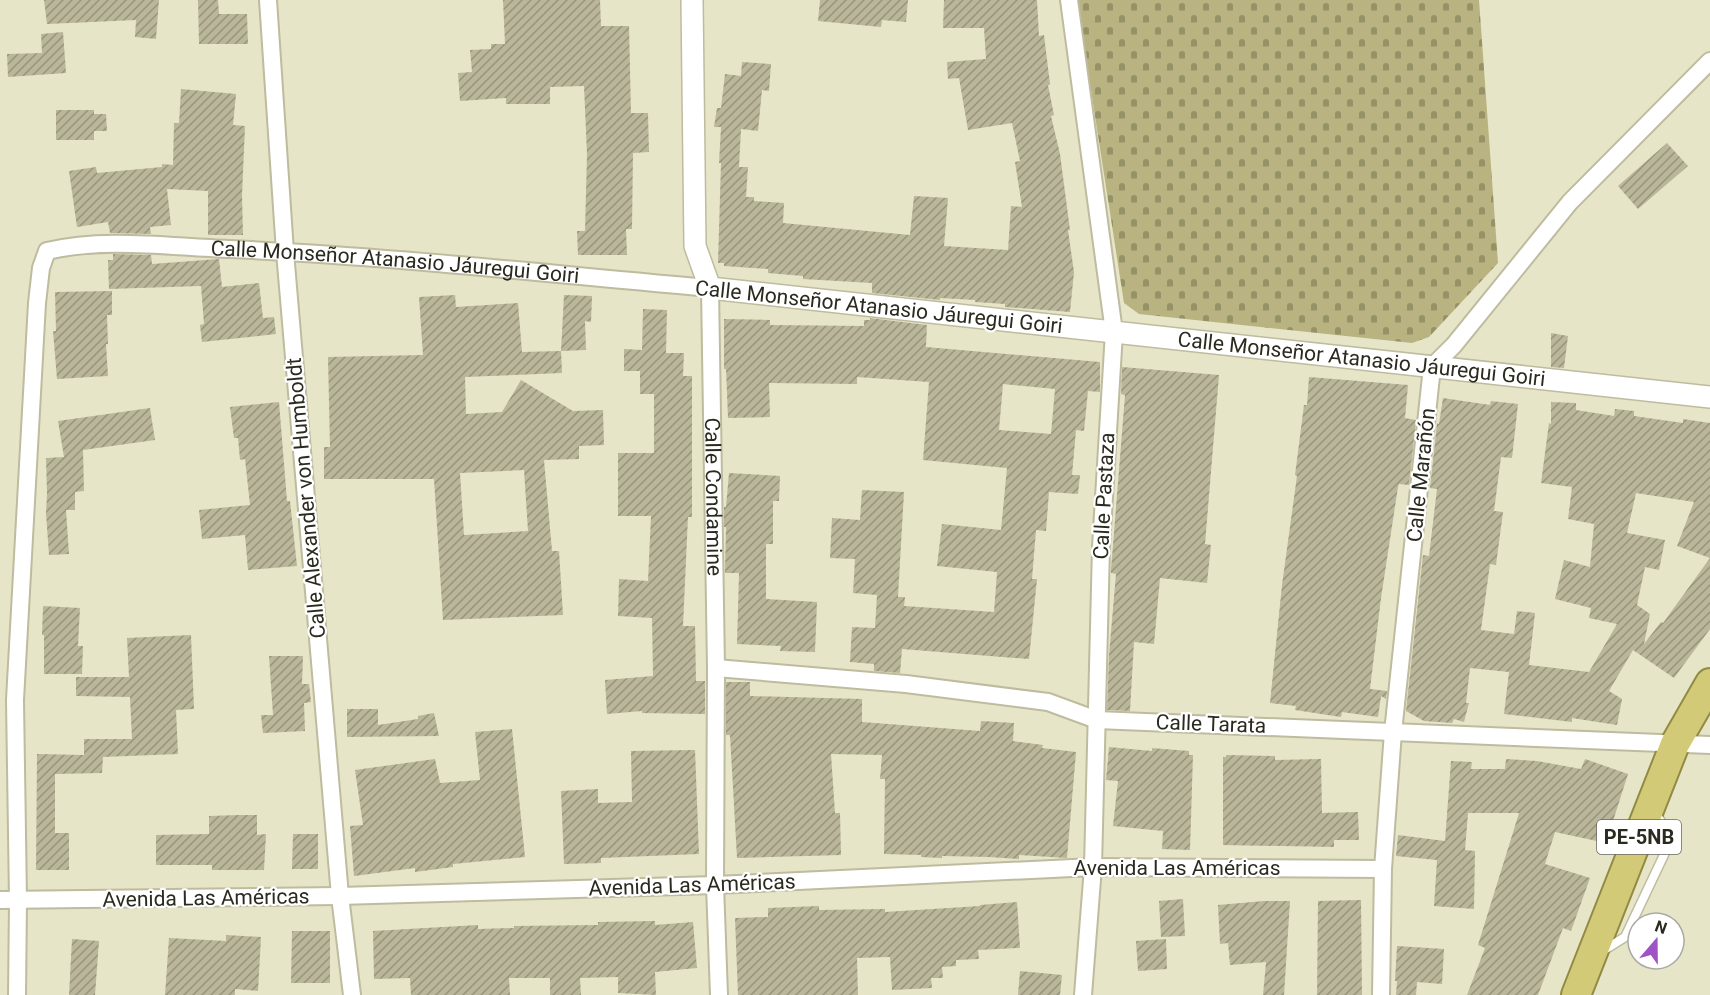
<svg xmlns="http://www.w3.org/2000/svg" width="1710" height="995" font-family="Roboto,sans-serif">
<defs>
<pattern id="cemetery-stones" width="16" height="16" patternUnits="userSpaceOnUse" patternTransform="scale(1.5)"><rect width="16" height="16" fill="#b8b380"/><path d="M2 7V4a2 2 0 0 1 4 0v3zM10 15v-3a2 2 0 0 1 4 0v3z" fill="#969268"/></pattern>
<pattern id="building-hatch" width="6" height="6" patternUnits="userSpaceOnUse" patternTransform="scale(1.5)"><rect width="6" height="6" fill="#b9b69a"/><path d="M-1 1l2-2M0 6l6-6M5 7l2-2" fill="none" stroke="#97947d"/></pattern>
</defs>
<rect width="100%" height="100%" fill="#e7e5c7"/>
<path fill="url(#cemetery-stones)" d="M1077 0H1479L1498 263 1429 337 1412 343 1139 314 1124 303Z"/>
<g fill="url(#building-hatch)" fill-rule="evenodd">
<path d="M44 0H159L156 39 135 37 136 20 47 24Z"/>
<path d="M198 0H218L219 14H247L248 44H199Z"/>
<path d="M503 0H600L601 26H629L631 113H648L649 152 633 153 632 229H626L627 255H578L577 231H585L587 154 584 86 550 87V104H506V98L460 101 458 73 472 72 470 50 491 49V44H505Z"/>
<path d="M820 0H908L906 22 882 20 881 27 818 21Z"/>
<path d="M944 0H1037L1039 36 1044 35 1050 84 1048 85 1054 115 1051 116 1060 154 1070 230H1068L1074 272 1070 312 1005 307V304L975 302V300L940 298V300L872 293V283L803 279V276L768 273V269L724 266V263H718L721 163H719L721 127H714L717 108H721L725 74 741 76 742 62 771 64 769 91 762 90 758 131 741 129 739 167H748L746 197H754V201L784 203 783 223 910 235 914 196 948 198 944 246 1008 250 1011 206 1022 207 1015 162 1020 161 1012 123 968 130 959 78 948 79 947 62 986 59 984 28H943Z"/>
<path d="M63 32 66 73 8 77 7 54 42 53 41 34Z"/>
<path d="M181 89 236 94 233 125 245 126 242 195 243 235H208V191L167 189 171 225 150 227 151 234 110 233 108 222 77 227 69 171 96 167 97 173 162 167V164L173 165 174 123H179Z"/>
<path d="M56 110H94V114H106L107 131H94V140H56Z"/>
<path d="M1667 143 1688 166 1638 209 1618 186Z"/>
<path d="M113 254 151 255 152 264 219 259 222 287 259 283 263 318 274 317 276 334 202 342 200 325 204 324 201 286 109 289 108 260H113Z"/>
<path d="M112 291V315H107L108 344H106L108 376 57 379 53 331H56L55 292Z"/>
<path d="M455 295 456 307 518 303 522 352 561 351 564 295 592 296 591 322 585 321 586 350 561 351 562 373 465 377 466 414 502 412 521 380 573 411 603 410 604 445 579 446V459L544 460 552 551H559L563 615 443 620 434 479H324V447H330L328 357 423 355 419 297ZM524 470 528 531 464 535 460 473Z"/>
<path d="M643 309 667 310 666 353H684L683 376H692V517H688L683 626H695L696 681H705V714L642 713V711L607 714 605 680 653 676 652 618 618 616 619 579 648 581 651 516H618V453H654V394H640V371H624V349L642 350Z"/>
<path d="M870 318 927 325 926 347 1100 362V392L1088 391 1084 431 1076 430 1072 475H1080L1078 494 1049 492 1046 531 1036 530 1032 579H1037L1029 659 902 649 900 673 874 671V664L850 662 852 627 875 628 877 595 853 593 855 559 830 558 832 518 860 520 862 490 904 492 898 597H905L904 606 994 612 997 572 937 566 942 524 1001 530 1007 468 923 460 929 382 857 377V384L769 383 770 417 728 418 726 369H724V319L770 320V325L864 326V320H870ZM1003 384 1055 389 1051 434 999 430Z"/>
<path d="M1551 333 1568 336 1564 368 1551 367Z"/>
<path d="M1122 367 1219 375 1205 544 1211 545 1207 583 1160 578 1154 644 1134 642 1130 711 1107 710 1109 655 1116 574 1111 573V570L1125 395 1121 394Z"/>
<path d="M1309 377 1408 385 1405 418 1416 420 1409 485 1399 484 1398 487 1381 598 1370 689 1387 691 1386 699 1381 696 1378 717 1342 712 1341 717 1295 710 1296 706 1270 703 1282 585 1297 476 1295 475 1304 405H1307Z"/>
<path d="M1443 398 1490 405 1491 401 1518 404 1512 458 1501 457 1494 511 1503 512 1496 565 1490 564 1481 630 1514 634 1517 611 1535 613 1529 665 1589 672 1617 624 1589 618 1591 608 1555 599 1564 560 1590 567 1594 524 1568 519 1572 487 1541 483 1549 423 1551 424V402L1576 403V410L1614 416 1615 409 1634 411V416L1683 423V419L1710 423V629L1674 678 1633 650 1609 691 1622 699 1617 725 1572 718V722L1504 714 1509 672 1470 668 1466 703H1469L1464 722 1454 719 1452 723 1424 721 1406 711 1423 555 1429 556 1437 489 1430 488 1437 423 1439 424ZM1636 493 1694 502 1677 546 1710 558 1663 623 1661 622 1644 644 1650 614 1637 605 1645 567 1659 570 1665 540 1627 533Z"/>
<path d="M279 402 287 501H290L297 566 248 570 245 535 202 539 199 510 250 505 245 459 240 460 238 438H234L230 407Z"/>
<path d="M150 408 155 440 83 450 84 491 75 492V510H66L69 554 49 555 46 513 47 494 46 458 64 457 58 421Z"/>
<path d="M729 473 780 476 779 501H773V544H766V599L817 602 815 652 780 651 781 646 737 644 739 573H725L726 527H724V507H726Z"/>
<path d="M43 606 80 608 78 646H83L82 674H44V635H42Z"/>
<path d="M191 635 194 709 176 710 178 754 103 757 102 773 55 774V833H69V870H36L37 754 84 755V739H132L130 697 76 696V677H129L127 638Z"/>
<path d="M269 656H303L302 684H309L311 702 304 703 305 731 263 733 261 715H273Z"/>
<path d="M726 682H750V696L862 699V722L980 731 981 721 1014 723 1013 741 1043 745 1042 748 1076 752 1067 858 1019 855V859L989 857 942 856V858L921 857V855L884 854 885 779H880L882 755 831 754 835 813H840L841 855 737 858 730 735H726Z"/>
<path d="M347 709H378V725L418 719V716L434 713 439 736 347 737Z"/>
<path d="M512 729 525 857 453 864V867L415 872V868L354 876 350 826 363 825 355 770 435 759 440 783 480 780 475 732Z"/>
<path d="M1109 747 1152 751V748L1189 751V755H1193L1190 850 1162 849 1163 831 1113 826 1118 781 1106 780Z"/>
<path d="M695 750 699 854 601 858V863L564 864 561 791 598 789V803L632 802 631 751Z"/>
<path d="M1226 755 1275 756V760L1321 759 1322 813 1358 812 1359 840H1334V847L1223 845V757H1226Z"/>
<path d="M1506 759 1537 761 1581 769 1585 759 1628 774 1606 843 1555 832 1545 864 1590 878 1571 931 1563 928 1538 995H1467L1485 948 1478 945 1519 813H1468L1465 850 1475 851 1474 909 1434 906 1437 860 1396 856 1398 835 1445 841 1451 761 1472 762 1471 769H1505Z"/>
<path d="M239 815H257V835L266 834 264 870H212V865H156V835L209 834V816Z"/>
<path d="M293 834H318V869H292Z"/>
<path d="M1183 899 1185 936 1161 937 1159 901Z"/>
<path d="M1361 900 1362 995H1317L1318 901Z"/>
<path d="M1264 901H1290L1284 995H1263L1266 962 1230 965 1228 943 1220 944 1218 905Z"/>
<path d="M1017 902 1020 948 978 950 979 959 956 960V966L942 967 943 978H931L932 988 892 990 890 957 857 958 858 995H738L735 918 768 917V908L819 906V910L885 909V912L980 906V905Z"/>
<path d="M655 921V925L693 922 697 968 655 972 656 995 618 993V977L580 978 581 995H550V978H509L510 995H411L410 978 374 979 373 931 478 925V929L514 928V926L598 925V922Z"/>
<path d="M292 931H330V983H291Z"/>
<path d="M226 935 261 937 258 991 235 989V995H165L169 938 226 941Z"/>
<path d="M72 939 99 941 95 995H69Z"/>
<path d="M1166 939 1167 969 1138 971 1136 941Z"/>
<path d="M1397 946 1444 949 1442 984 1417 982 1416 995H1396L1397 981H1395Z"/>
<path d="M1020 971 1062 975 1060 995H1018Z"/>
</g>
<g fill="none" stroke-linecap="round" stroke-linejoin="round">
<g stroke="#bebb9f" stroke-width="11">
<path id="service" d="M1601 952 1625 937 1672 838 1654 811"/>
</g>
<g stroke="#bebb9f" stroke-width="20">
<g id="minor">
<path d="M268 0 285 252 340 896 352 995"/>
<path d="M1069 0 1114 332 1101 547 1093 867 1083 995"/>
<path d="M716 668 906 684 1048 702 1097 720 1710 745"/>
<path d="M0 900 340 896 715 885 1093 867 1383 869"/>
<path id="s1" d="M17 995 18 900 15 700 37 303 41 268 47 251C106 237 169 247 229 249 389 256 550 274 710 288L716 668 715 885 719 995"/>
<path d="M1381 995 1383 869 1393 732 1432 367 1454 345 1570 202 1710 61"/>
</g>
</g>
<g stroke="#bebb9f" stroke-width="24">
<g id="tertiary">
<path id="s2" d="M692 0 695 246 710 288 1710 397"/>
</g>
</g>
<g stroke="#918a43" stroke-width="32">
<path id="trunk" d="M1576 995 1675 744 1710 683"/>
</g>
<use href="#service" stroke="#fff" stroke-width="8"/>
<use href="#minor" stroke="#fff" stroke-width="16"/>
<use href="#tertiary" stroke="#fff" stroke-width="21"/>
<use href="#trunk" stroke="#d3ca78" stroke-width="28"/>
</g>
<g text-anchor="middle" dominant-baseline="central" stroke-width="4.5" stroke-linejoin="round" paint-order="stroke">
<rect fill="#fff" stroke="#6b6a62" stroke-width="1.5" x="1597" y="820" width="84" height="34" rx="4.5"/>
<g font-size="20" font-weight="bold" fill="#2b2a1f">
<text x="1639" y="837">PE-5NB</text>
</g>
<g font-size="21" fill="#2b2a1f" stroke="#fff">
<text stroke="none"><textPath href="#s1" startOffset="1095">Calle Monseñor Atanasio Jáuregui Goiri</textPath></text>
<text transform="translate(879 307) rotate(6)">Calle Monseñor Atanasio Jáuregui Goiri</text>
<text stroke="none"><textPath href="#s2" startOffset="946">Calle Monseñor Atanasio Jáuregui Goiri</textPath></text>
<text transform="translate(1421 475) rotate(-84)">Calle Marañón</text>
<text stroke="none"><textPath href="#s1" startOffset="1620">Calle Condamine</textPath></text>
<text transform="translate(1104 496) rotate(-87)">Calle Pastaza</text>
<text transform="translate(306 498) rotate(-95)">Calle Alexander von Humboldt</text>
<text transform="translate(1211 724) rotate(2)">Calle Tarata</text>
<text x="1177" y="868">Avenida Las Américas</text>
<text transform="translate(692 885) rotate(-2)">Avenida Las Américas</text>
<text transform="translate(206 898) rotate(-1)">Avenida Las Américas</text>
</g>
</g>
<g transform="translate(1656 941) rotate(20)"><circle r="28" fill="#ffffff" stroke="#aaaaa5" stroke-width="1.5"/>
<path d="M0-4.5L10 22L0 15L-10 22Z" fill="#9f53c5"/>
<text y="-9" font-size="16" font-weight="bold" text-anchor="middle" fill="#2b2a1f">N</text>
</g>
</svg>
